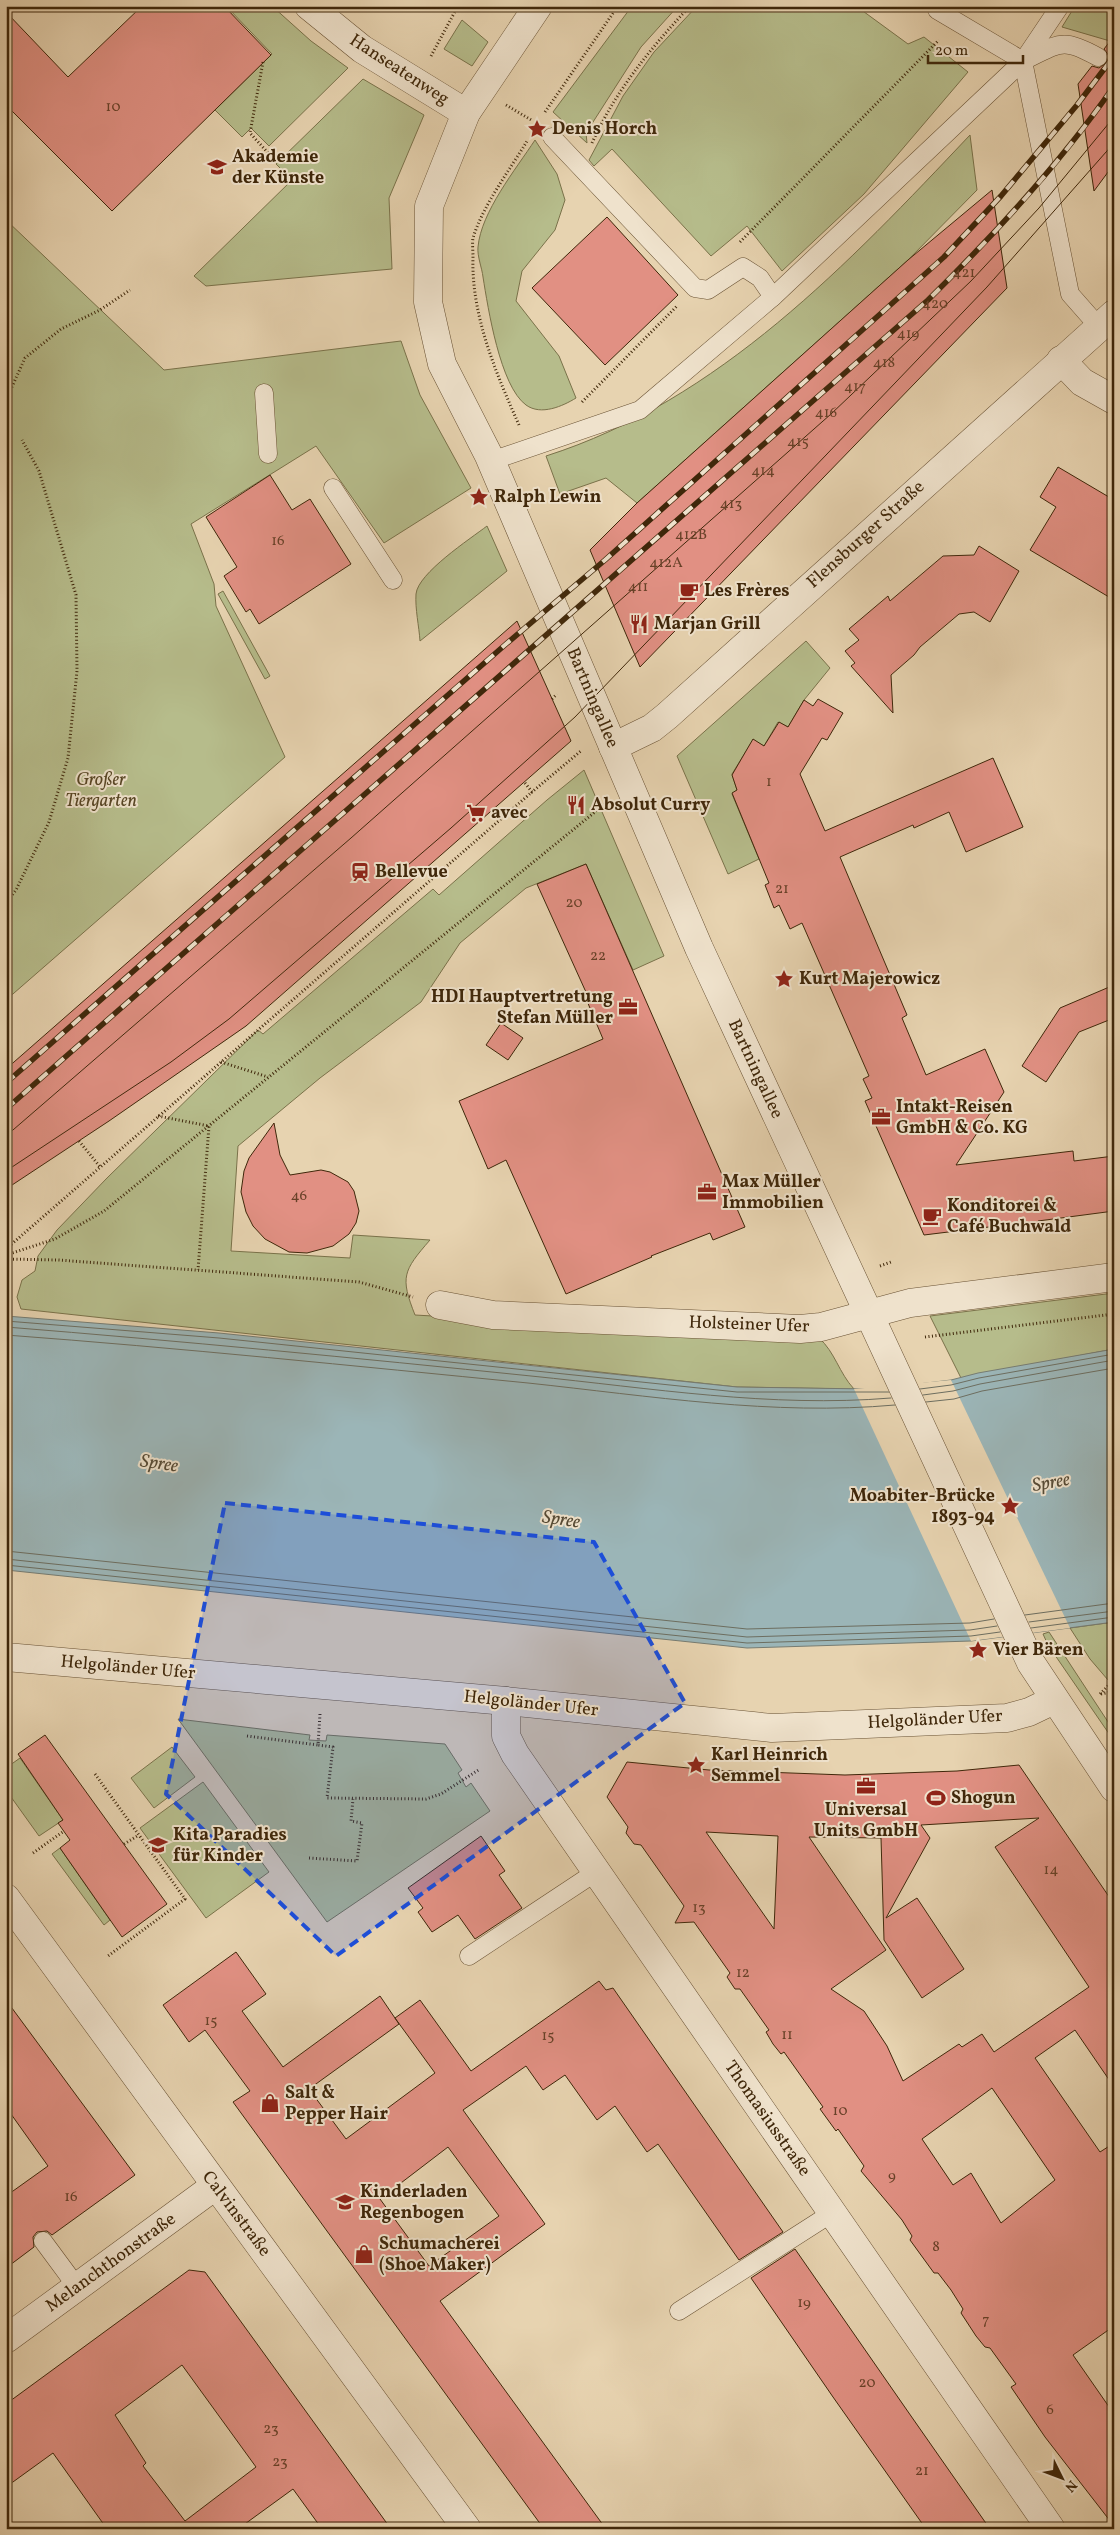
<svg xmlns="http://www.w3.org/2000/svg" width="1120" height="2535" font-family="Vollkorn,serif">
<rect width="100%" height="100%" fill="#e7d3b0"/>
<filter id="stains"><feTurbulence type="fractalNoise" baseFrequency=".004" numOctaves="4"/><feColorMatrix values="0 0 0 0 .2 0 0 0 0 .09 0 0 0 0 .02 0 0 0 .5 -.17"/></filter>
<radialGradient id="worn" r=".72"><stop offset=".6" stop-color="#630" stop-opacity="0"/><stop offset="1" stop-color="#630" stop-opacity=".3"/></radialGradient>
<g fill="#b6bc8b" stroke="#7a724a">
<path d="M226 6H272L311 41 348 68 269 146 251 128 242 137 215 110 272 54Z"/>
<path d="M632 6H678L641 47 586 133 587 143 553 112Z"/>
<path d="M697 6H856L908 44 924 37 968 72 864 194 782 271 747 226 711 256 612 149 594 166 589 160 623 96 654 52Z"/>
<path d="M1075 6H1114V35L1110 41 1062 27Z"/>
<path d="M462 20 488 42 472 66 444 49Z"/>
<path d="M363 79 424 115 389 198 392 269 206 286 194 276 292 180 276 164Z"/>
<path d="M970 135 977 190 908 260 637 503 606 478 560 494 546 456C719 401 849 263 970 135Z"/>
<path d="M535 140 557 174 565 200 555 230 522 271 516 301 559 356 576 398C563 406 541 416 526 405 500 386 488 308 483 277 482 268 477 256 478 247 481 212 516 169 535 140Z"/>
<path d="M6 220 164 370 401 341 420 395 471 488 384 543 316 446 191 524 214 584 216 606 285 757 6 1000Z"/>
<path d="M487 526 507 571 420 641C419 626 415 609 416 594 418 573 470 539 487 526Z"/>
<path d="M223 591 270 676 265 679 218 594Z"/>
<path d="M806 641 830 668 804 700 788 727 778 722 764 746 753 740 732 774 737 790 732 794 759 859 728 874 677 756Z"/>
<path d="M584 770 664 956 633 970 586 864 526 888 460 943 421 1002 320 1078 238 1146 231 1251 350 1258 353 1235 430 1240C403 1271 400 1277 415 1315L819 1338C835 1352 839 1373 854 1389L737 1387 21 1309 17 1297 22 1280 35 1271 38 1256 57 1230 107 1178 258 1030 263 1034 433 889 439 895 547 800Z"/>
<path d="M1114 1293V1349L961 1378 930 1316Z"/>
<path d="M1114 1622V1670L1108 1680 1090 1659 1070 1628Z"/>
<path d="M1049 1632 1114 1731V1741L1048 1645 1043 1634Z"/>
<path d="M178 1719 310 1735 309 1740 326 1741 327 1735 445 1744 462 1770 458 1773 466 1787 471 1783 490 1811 327 1922Z"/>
<path d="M172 1747 195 1777 154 1808 131 1778Z"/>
<path d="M20 1758 63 1820 39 1836 6 1790V1768Z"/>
<path d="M203 1782 269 1872 206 1918 140 1828Z"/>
<path d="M60 1848 110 1920 104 1925 52 1854Z"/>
</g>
<path fill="#9bb5b7" stroke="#767c72" d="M6 1316 219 1333 737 1387 868 1389 902 1386 951 1380 978 1373 1114 1349V1622L971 1641 747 1648 6 1570Z"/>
<path fill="#e7d3b0" d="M951 1380 1070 1628 971 1641 854 1389Z"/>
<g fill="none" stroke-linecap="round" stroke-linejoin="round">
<g stroke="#6d6e60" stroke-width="1">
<path d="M6 1321 219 1338 737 1392H889"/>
<path d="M6 1327C181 1341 356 1358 531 1376 650 1388 771 1408 891 1398"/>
<path d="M6 1335C181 1348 354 1366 528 1383 650 1396 773 1416 895 1405"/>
<path d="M920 1389 951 1385 979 1378 1114 1354"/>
<path d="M923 1395 953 1391 980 1384 1114 1360"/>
<path d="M926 1402 954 1399 982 1391 1114 1368"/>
<path d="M6 1551 747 1629 970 1623 994 1619"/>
<path d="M6 1559 747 1637 970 1630 997 1626"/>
<path d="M6 1565 747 1643 971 1636 1000 1632"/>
<path d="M1025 1615 1114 1603"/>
<path d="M1029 1622 1114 1611"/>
<path d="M1031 1628 1114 1617"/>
</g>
</g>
<g fill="#e19083" stroke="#3f270a" fill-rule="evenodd">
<path d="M142 6H224L271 55 112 211 6 105V12L68 77Z"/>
<path d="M1114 36V164L1094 191 1078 84 1092 66 1099 68 1107 62 1109 56 1104 49Z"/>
<path d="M992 190 1007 288 640 667 590 550 637 503 908 260Z"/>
<path d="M607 217 678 295 605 365 532 288Z"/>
<path d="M1058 467 1114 500V600L1030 550 1056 507 1040 497Z"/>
<path d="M270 475 292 510 310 499 351 564 259 624 250 609 246 612 224 576 237 567 206 517Z"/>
<path d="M979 546 1019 571 990 622 974 612 959 614 920 647 914 655 891 675 893 713 851 666 855 663 845 651 859 640 849 629 888 596 890 601 943 556 974 555Z"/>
<path d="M517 621 571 741 246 1026 109 1121 6 1189V1069Z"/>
<path d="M818 699 843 713 827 740 822 738 800 774 825 831 993 758 1023 827 966 852 949 812 914 828 913 825 840 857 907 1015 902 1018 926 1075 985 1049 1004 1092 956 1165 1073 1151 1074 1161 1114 1156V1211L1038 1221 1039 1227 1014 1230 1013 1224 924 1235 865 1101 872 1098 863 1079 869 1076 820 964 802 923 790 929 779 905 774 908 765 885 769 883 732 793 737 790 732 775 753 739 764 746 779 722 788 727 804 700 813 706Z"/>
<path d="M586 864 745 1227 713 1240 710 1233 651 1256 652 1257 566 1294 506 1160 488 1169 459 1101 603 1039 587 1001H590L537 884Z"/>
<path d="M1114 985V1018L1079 1032 1046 1082 1022 1066 1060 1008Z"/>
<path d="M501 1023 523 1038 508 1060 486 1045Z"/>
<path d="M274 1123 280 1155 290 1175 321 1170 330 1172 348 1182 354 1191 359 1211 356 1223 349 1234 333 1246 307 1253 289 1252 265 1239 253 1226 246 1212 241 1192 244 1171 249 1158Z"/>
<path d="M45 1735 167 1904 122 1937 60 1848 70 1840 58 1823 63 1820 18 1754Z"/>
<path d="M627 1762 709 1770 845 1775 957 1771 1019 1765 1114 1904V2087L1075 2030 1035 2058 1100 2152 1114 2143V2326L1073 2355 1114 2414V2526L1045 2437 1011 2387 1016 2384 990 2348 985 2347 976 2336 961 2313 963 2309 951 2290 938 2273H934L910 2240 912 2236 902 2220 861 2171 864 2166 838 2129 836 2131 820 2109 823 2107 784 2052 781 2054 773 2044 766 2032 769 2030 740 1989H735L727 1977 730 1973 694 1922 675 1923 684 1906 641 1845 634 1844 626 1833 628 1827 607 1797ZM1039 1818 995 1847 1089 1987 994 2052 982 2034 962 2047 959 2044 903 2081 887 2046 864 2011 831 1989 886 1950 809 1837 881 1838 884 1940 922 1998 964 1969 917 1898 886 1918 930 1838 921 1825ZM706 1832 778 1836 774 1929ZM992 2088 1055 2180 1001 2223 971 2173 953 2185 922 2139Z"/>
<path d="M481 1836 505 1871 499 1875 522 1908 475 1939 458 1915 432 1932 418 1912 423 1908 408 1888Z"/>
<path d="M236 1952 266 1994 242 2011 283 2067 380 1996 399 2024 309 2089 346 2139 435 2073 395 2018 420 2000 471 2071 599 1981 606 1990 613 1988 783 2232 739 2260 658 2144 647 2152 615 2106 597 2120 565 2075 543 2090 526 2066 463 2110 545 2224 440 2301 606 2529H544L233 2102 250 2091 205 2030 189 2042 163 2005ZM448 2147 499 2216 429 2266 380 2199Z"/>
<path d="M6 2000 135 2175 52 2235 47 2231 37 2232 33 2237 34 2247 6 2268V2196L48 2166 6 2107Z"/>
<path d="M795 2249 911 2416 990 2529H926L833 2397 751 2278Z"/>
<path d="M189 2270 205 2272 391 2529H322L293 2489 238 2529H107L53 2453 6 2487V2404ZM182 2365 256 2467 185 2521 143 2466 146 2463 115 2415Z"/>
</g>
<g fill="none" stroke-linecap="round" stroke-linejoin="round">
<g stroke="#695234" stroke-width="19">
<g id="service">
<path d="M937 10 1023 61 1070 294 1099 327"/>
<path d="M1023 61C1059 44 1061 36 1098 57"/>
<path d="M552 137 695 288 708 290 743 267 760 278 773 297"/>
<path d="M264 393 268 454"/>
<path d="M491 461 640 410 773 297 1023 61 1060 6"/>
<path d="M333 488 393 580"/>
<path d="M469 1956 596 1872"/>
<path d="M43 2241 77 2287"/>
<path d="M679 2311 832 2213"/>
</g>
</g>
<g stroke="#695234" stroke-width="29">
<g id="minor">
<path d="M309 6 362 49 466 113"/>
<path d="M538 6 466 113 429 206 428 302 442 364 489 456 699 948 1031 1663 1114 1788"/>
<path d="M1061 360 1082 382 1114 400"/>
<path d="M613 747 652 728 667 716 1114 314"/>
<path d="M440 1305 493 1315 800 1329 821 1327 910 1303 1114 1277"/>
<path d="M6 1657 506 1701 772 1728 1007 1718 1029 1712 1054 1700"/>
<path d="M506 1701V1736L515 1754 1051 2529"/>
<path d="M6 1898 467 2529"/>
<path d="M6 2339 215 2186"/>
</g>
</g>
<g stroke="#3f270a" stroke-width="3" stroke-dasharray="1 2.5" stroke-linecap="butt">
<path d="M431 56 458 6"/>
<path d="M263 62 250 133 270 155"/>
<path d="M506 105 533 121"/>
<path d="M545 112 618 6"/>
<path d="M592 143C616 90 650 49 690 6"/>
<path d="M740 242 939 40"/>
<path d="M1113 255 1114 253"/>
<path d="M6 400 25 358 61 329 100 310 130 290"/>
<path d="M582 402 678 305"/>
<path d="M519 425C496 373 471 315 473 257 473 251 472 243 473 238 483 205 510 170 527 141"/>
<path d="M552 699 557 694"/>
<path d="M525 783 532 792 582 750"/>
<path d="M6 903 16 890 49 822 68 758 77 671 76 595 39 471 22 440"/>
<path d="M221 1062 268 1077"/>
<path d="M158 1116 209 1126 198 1270"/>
<path d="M79 1141 101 1168"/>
<path d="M6 1249 532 792"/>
<path d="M6 1255 55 1239 104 1211 606 803"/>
<path d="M6 1259 58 1260 359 1282 413 1297"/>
<path d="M880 1266 891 1262"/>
<path d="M925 1337 1114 1314"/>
<path d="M1100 1694 1114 1680"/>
<path d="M1101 1694 1114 1691"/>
<path d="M1110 1710 1114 1709"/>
<path d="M320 1714 318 1745 333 1747 327 1798 426 1799 441 1794 480 1769"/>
<path d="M247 1736 318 1745"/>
<path d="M95 1774 185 1899 108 1956"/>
<path d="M124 1844 139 1835"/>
<path d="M33 1853 64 1831"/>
<path d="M309 1858 357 1861 362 1823 351 1821 353 1799"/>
</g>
<use href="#service" stroke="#efe2cc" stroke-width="18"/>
<use href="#minor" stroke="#efe2cc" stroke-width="28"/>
<g stroke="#3f270a" stroke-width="1">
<path d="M6 1136 351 838 831 414 971 281 1039 208 1114 117"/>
<path d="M6 1171 171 1062 229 1019 451 828 575 717 987 287 1114 143"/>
</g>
<g stroke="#3f270a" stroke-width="5.5">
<g id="rail">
<path d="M6 1083 506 644 605 560 944 257 1001 196 1077 105 1114 56"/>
<path d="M6 1109 928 300C995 234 1060 164 1114 86"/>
</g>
</g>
<use href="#rail" stroke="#efe2cc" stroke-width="4" stroke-dasharray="11" stroke-linecap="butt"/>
</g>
<path fill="#1d4ed8" fill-opacity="0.2" stroke="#1d4ed8" stroke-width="4" stroke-dasharray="10 6" stroke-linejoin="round" d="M225 1503 594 1542 685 1703 336 1956 166 1794Z"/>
<defs>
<g id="sight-bare" transform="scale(1.5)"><path d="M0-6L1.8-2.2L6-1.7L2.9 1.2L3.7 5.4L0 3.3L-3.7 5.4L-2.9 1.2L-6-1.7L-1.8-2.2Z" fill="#8f2418" stroke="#efe2cc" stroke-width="2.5" paint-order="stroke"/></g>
<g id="university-bare" transform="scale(1.5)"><path d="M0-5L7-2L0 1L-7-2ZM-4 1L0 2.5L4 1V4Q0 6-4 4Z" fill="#8f2418" stroke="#efe2cc" stroke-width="2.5" paint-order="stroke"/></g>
<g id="cafe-bare" transform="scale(1.5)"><path d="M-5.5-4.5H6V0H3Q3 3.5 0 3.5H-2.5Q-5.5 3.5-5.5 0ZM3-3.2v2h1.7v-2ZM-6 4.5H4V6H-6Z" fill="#8f2418" stroke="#efe2cc" stroke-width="2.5" paint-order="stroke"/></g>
<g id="restaurant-bare" transform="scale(1.5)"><path d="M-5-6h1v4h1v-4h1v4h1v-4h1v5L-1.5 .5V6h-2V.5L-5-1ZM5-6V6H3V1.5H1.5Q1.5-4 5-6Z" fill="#8f2418" stroke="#efe2cc" stroke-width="2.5" paint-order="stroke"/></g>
<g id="supermarket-bare" transform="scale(1.5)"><path d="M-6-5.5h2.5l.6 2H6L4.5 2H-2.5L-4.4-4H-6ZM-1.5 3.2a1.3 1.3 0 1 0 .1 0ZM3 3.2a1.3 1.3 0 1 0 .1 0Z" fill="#8f2418" stroke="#efe2cc" stroke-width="2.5" paint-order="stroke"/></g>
<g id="station-bare" transform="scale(1.5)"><path d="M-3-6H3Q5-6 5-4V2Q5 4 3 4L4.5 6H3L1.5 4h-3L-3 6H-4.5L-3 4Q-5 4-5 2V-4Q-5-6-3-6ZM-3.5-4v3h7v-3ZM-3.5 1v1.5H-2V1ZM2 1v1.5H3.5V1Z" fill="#8f2418" stroke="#efe2cc" stroke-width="2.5" paint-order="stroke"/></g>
<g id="office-bare" transform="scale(1.5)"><path d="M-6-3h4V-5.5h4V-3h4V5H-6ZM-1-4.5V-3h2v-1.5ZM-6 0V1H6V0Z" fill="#8f2418" stroke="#efe2cc" stroke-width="2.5" paint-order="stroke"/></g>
<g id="stadium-bare" transform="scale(1.5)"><path d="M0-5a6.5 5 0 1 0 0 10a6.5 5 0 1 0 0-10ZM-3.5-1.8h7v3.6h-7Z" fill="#8f2418" stroke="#efe2cc" stroke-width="2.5" paint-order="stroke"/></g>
<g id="school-bare" transform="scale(1.5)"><path d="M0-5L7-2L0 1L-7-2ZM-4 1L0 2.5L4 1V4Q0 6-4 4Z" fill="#8f2418" stroke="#efe2cc" stroke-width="2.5" paint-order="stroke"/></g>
<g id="shop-bare" transform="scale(1.5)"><path d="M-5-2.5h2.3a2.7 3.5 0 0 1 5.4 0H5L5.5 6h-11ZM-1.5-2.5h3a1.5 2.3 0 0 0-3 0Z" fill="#8f2418" stroke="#efe2cc" stroke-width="2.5" paint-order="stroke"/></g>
</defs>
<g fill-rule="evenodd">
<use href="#sight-bare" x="537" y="129"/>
<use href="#university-bare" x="217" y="167"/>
<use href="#sight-bare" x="479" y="497"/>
<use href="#cafe-bare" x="689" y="591"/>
<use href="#restaurant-bare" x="639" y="624"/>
<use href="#restaurant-bare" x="576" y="805"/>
<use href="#supermarket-bare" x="476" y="813"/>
<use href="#station-bare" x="360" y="872"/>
<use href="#sight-bare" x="784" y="979"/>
<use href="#office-bare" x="628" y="1007"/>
<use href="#office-bare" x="881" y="1117"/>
<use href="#office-bare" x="707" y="1192"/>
<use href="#cafe-bare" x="932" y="1216"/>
<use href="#sight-bare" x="1010" y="1506"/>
<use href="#sight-bare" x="978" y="1650"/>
<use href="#sight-bare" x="696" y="1765"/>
<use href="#office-bare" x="866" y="1786"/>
<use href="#stadium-bare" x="936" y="1798"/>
<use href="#school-bare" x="158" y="1845"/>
<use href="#shop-bare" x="270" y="2103"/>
<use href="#school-bare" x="345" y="2202"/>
<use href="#shop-bare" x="364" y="2254"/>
</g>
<g text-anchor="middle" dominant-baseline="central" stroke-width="4" stroke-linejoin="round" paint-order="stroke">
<g font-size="15" fill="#684128">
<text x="113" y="107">10</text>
<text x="964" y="273">421</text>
<text x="935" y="304">420</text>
<text x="908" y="334">419</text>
<text x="884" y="363">418</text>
<text x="855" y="387">417</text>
<text x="826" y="413">416</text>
<text x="798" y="442">415</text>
<text x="763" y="471">414</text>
<text x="731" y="504">413</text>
<text x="691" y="535">412B</text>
<text x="278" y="541">16</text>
<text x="666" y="563">412A</text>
<text x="638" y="587">411</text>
<text x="769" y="782">1</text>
<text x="782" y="889">21</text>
<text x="574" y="903">20</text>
<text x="598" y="956">22</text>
<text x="299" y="1196">46</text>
<text x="1051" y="1870">14</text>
<text x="699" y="1908">13</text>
<text x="743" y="1973">12</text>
<text x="211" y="2021">15</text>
<text x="787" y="2035">11</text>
<text x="548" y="2036">15</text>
<text x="840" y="2111">10</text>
<text x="892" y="2176">9</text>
<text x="71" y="2197">16</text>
<text x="936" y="2247">8</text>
<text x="804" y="2303">19</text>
<text x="986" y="2320">7</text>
<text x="867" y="2383">20</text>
<text x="1050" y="2410">6</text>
<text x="271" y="2429">23</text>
<text x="280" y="2462">23</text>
<text x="922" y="2471">21</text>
</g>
<g font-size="18" fill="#3f270a" stroke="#efe2cc">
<text transform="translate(399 70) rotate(33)">Hanseatenweg</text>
<text transform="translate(866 535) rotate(-42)">Flensburger Straße</text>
<text transform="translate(592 698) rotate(67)">Bartningallee</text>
<text transform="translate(755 1069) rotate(65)">Bartningallee</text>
<text transform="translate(749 1325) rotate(2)">Holsteiner Ufer</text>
<text transform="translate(128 1668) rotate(5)">Helgoländer Ufer</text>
<text transform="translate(531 1704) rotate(6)">Helgoländer Ufer</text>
<text transform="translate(935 1720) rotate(-3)">Helgoländer Ufer</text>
<text transform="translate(767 2119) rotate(55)">Thomasiusstraße</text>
<text transform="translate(236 2214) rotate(53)">Calvinstraße</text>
<text transform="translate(111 2263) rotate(-36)">Melanchthonstraße</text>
</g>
<g font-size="18" font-weight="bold" fill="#3f270a" stroke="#efe2cc" text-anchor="start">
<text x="552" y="129">Denis Horch</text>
<text x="232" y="157">Akademie<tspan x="232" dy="21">der Künste</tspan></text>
<text x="494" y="497">Ralph Lewin</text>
<text x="704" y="591">Les Frères</text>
<text x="654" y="624">Marjan Grill</text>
<text x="591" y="805">Absolut Curry</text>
<text x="491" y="813">avec</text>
<text x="375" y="872">Bellevue</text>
<text x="799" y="979">Kurt Majerowicz</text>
<text x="613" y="997" text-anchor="end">HDI Hauptvertretung<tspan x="613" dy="21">Stefan Müller</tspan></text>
<text x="896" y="1107">Intakt-Reisen<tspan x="896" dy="21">GmbH &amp; Co. KG</tspan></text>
<text x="722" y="1182">Max Müller<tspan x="722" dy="21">Immobilien</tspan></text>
<text x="947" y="1206">Konditorei &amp;<tspan x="947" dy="21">Café Buchwald</tspan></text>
<text x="995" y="1496" text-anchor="end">Moabiter-Brücke<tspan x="995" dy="21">1893-94</tspan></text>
<text x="993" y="1650">Vier Bären</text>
<text x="711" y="1755">Karl Heinrich<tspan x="711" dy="21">Semmel</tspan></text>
<text x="951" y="1798">Shogun</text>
<text x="866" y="1810" text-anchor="middle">Universal<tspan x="866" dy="21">Units GmbH</tspan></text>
<text x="173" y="1835">Kita Paradies<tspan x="173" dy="21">für Kinder</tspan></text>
<text x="285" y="2093">Salt &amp;<tspan x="285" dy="21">Pepper Hair</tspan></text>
<text x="360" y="2192">Kinderladen<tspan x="360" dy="21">Regenbogen</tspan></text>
<text x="379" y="2244">Schumacherei<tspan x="379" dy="21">(Shoe Maker)</tspan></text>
</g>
<g font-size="18" font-style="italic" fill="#574524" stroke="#efe2cc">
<text x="101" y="780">Großer<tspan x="101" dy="21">Tiergarten</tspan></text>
</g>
<g font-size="19" font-style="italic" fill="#564a35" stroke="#efe2cc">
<text transform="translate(159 1464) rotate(8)">Spree</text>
<text transform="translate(1051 1483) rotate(-10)">Spree</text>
<text transform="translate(561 1520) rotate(8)">Spree</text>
</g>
</g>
<rect width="1120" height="2535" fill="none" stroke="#e7d3b0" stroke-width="25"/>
<rect x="8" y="8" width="1105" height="2520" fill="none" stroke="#3f270a" stroke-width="2.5"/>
<rect x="12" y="12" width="1095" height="2510" fill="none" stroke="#3f270a"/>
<g transform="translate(1062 2478) rotate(132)" stroke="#efe2cc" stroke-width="4" paint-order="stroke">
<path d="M0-4L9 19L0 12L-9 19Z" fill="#3f270a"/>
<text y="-8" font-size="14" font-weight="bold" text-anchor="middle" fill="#3f270a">N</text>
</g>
<path d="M928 55v8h95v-8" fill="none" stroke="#3f270a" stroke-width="2.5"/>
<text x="935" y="55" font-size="15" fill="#3f270a" stroke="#efe2cc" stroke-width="4" paint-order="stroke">20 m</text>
<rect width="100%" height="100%" filter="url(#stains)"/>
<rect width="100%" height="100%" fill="url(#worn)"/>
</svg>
